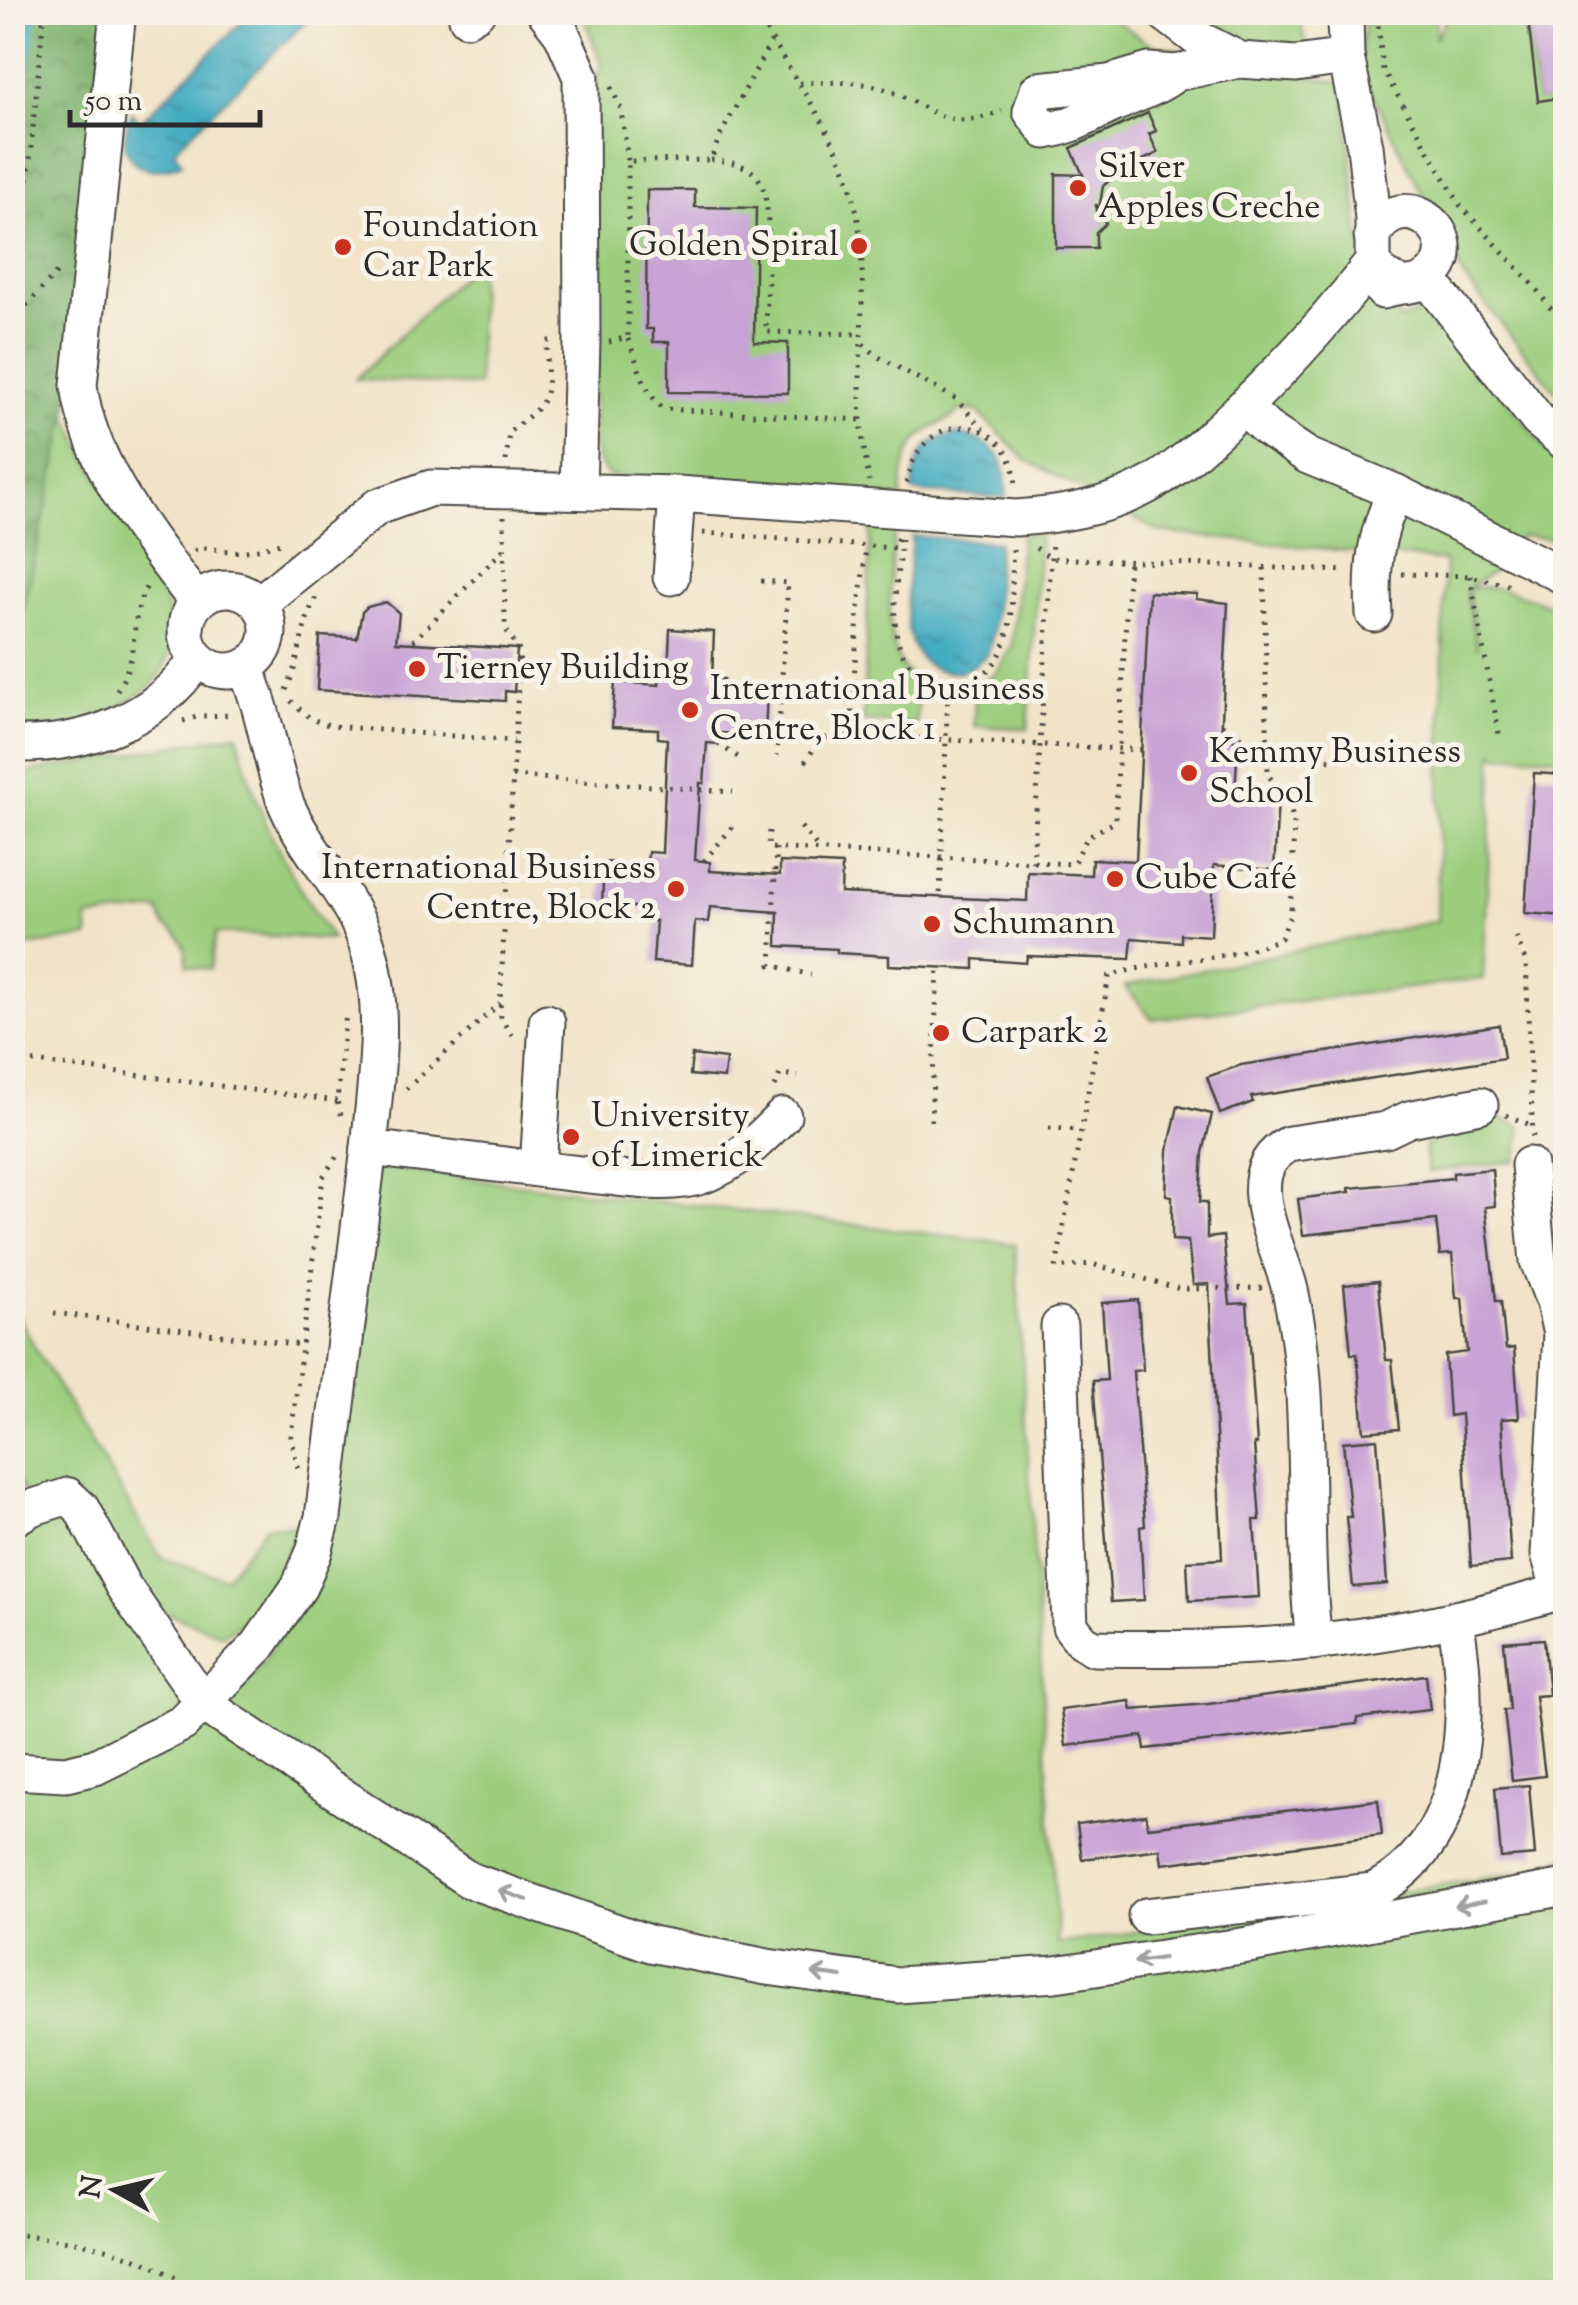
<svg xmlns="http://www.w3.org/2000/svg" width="1578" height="2305" font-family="'Sorts Mill Goudy',serif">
<defs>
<pattern id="forest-crowns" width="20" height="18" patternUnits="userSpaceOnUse" patternTransform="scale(2.5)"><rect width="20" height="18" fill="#7cb06c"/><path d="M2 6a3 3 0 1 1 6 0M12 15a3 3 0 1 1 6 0" fill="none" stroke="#668f59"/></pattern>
<pattern id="water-ripples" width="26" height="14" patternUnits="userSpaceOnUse" patternTransform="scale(2.5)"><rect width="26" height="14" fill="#42acc1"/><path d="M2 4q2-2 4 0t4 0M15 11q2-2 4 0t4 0" fill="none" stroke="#378c9d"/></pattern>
</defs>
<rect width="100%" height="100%" fill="#f7f3e8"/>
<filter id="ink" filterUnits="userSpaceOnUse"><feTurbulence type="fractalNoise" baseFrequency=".01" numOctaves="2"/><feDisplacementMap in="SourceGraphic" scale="20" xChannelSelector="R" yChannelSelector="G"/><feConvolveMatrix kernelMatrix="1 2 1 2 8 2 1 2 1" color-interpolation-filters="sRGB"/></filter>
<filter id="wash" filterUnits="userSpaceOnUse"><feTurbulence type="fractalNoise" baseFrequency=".0048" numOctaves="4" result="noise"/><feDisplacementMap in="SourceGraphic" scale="40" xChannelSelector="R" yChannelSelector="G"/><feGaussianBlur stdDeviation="2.25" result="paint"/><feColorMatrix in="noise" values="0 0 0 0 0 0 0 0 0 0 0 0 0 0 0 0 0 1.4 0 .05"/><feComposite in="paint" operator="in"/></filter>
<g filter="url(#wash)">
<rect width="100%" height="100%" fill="#f2e3c8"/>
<g fill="#9bcd7d" stroke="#637c54" stroke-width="2.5">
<path d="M582 13H1105L1150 44 1343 83 1361 247 1400 320 1434 306 1565 474V540L1521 536 1495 571 1465 590 1477 649 1468 590C1492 579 1542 602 1566 612L1565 757 1496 755 1494 750 1483 979 1152 1019 1125 986 1437 921 1445 561 1160 532 1026 460 976 410 959 411C947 423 937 423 926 432 904 449 903 473 901 498L609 476 598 462 593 443 595 78 602 65Z"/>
<path d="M1174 13H1298L1308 53 1255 52Z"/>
<path d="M1365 13H1436L1435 38 1450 13H1526L1537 101 1565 98V403L1463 276 1359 67Z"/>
<path d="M479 259 478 386 356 379Z"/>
<path d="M67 415C77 436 86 457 98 477 135 540 228 655 122 705 107 712 90 724 74 728 55 732 31 729 13 730V654Z"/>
<path d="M871 522 895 524C893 570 874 656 919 684L916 725 863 721Z"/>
<path d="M1021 534 1040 536 1028 729 974 726 975 686 996 673 1012 647Z"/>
<path d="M238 734C255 814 287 872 332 939L216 933 210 969 187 966C187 947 183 934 165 926L159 910 87 918 89 937 13 948V775Z"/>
<path d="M1484 1111 1522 1127 1516 1161 1428 1172 1425 1147 1466 1113Z"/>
<path d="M378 1167 1015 1244 1058 1944 1519 1873 1565 1858V2292H13L29 2245 12 2236V1505L26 1496 13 1474V1304L36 1350 161 1558 225 1578 266 1526H300L260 1607 223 1635 150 1606 212 1728 260 1666 303 1599Z"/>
</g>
<path fill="url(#forest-crowns)" stroke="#546e4c" stroke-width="2.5" d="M13 13H106L67 415 13 654Z"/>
<g fill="url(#water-ripples)" stroke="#366c76" stroke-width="2.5">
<path d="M251 13H315L174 150 182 163C140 183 111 156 132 113L140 122Z"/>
<path d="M959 434C999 445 1007 456 1006 498L913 492C914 458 923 438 959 434Z"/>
<path d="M912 536 998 542C996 566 997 630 989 649 982 663 967 672 952 672 888 671 910 577 912 536Z"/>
</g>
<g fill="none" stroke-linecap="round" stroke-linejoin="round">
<path stroke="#42acc1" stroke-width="28" d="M12 94 24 12"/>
</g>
<g id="blocks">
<g fill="#c8a3d5">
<path d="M1527 12H1566V97L1538 101Z"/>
<path d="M1148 113 1156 131 1149 134 1158 153 1141 161 1136 174 1123 169 1103 186 1099 210 1096 204V212L1106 223 1096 232V248H1056V174L1083 175 1071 148Z"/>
<path d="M647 190H695V207L756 208 754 342 788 343V393L669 392V342H653V329H646Z"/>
<path d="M1149 592 1197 594 1196 599 1228 603 1221 739 1238 740 1235 796 1278 799 1274 870 1214 865 1211 936 1181 934V942L1132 938 1130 959 1027 956 1026 963 974 959V969L889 965V956L837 953V949L777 946 778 912 710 907 708 922 695 921 692 965 653 962 656 921 643 920 644 908 602 904 604 862 647 865 648 852 662 853 667 739 658 738V729L612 727 615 682 659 685 660 672 668 673 670 629 714 632 712 679H724V691L767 693 765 735 719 733 718 744 707 743 704 783H700L695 860 710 862V871L780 875V862L842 865 841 893 1027 901 1028 872 1091 875 1092 859 1136 861Z"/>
<path d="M386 602 399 613 396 642 517 649 514 692 505 691V701L317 690 320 636 357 638 362 612 367 607Z"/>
<path d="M1534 773 1566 775V916L1525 913Z"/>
<path d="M1499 1025 1504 1058 1251 1097 1253 1102 1220 1114 1207 1077 1241 1065Z"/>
<path d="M692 1055 726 1059 724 1078 690 1075Z"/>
<path d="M1178 1106 1212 1114 1203 1153 1200 1202H1207V1238L1223 1236 1230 1304 1247 1303 1257 1444H1254L1260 1520H1254L1259 1597 1189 1601 1187 1561 1222 1559 1209 1284 1193 1285 1188 1241 1172 1240V1196L1166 1195 1168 1150Z"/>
<path d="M1492 1169 1495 1206 1485 1207 1496 1301H1501L1506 1349 1514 1348 1519 1418 1501 1419 1511 1562 1471 1566 1461 1414 1449 1416 1445 1355 1467 1352 1462 1298H1456L1452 1254 1440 1255 1436 1220 1303 1235 1298 1199 1350 1192 1349 1188 1453 1178V1173Z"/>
<path d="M1378 1281 1386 1360H1392L1399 1429 1364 1432 1357 1354H1351L1344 1285Z"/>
<path d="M1138 1300 1143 1370 1133 1371 1145 1526 1140 1527 1144 1600 1111 1602 1093 1381 1107 1380 1102 1303Z"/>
<path d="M1377 1439 1387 1584 1353 1587 1346 1517H1351L1343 1442Z"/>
<path d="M1544 1639 1549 1695 1535 1696 1545 1776 1512 1780 1504 1710H1510L1504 1642Z"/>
<path d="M1426 1675 1430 1710 1357 1718V1724L1145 1749 1143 1736 1066 1746 1061 1710 1130 1701 1132 1710 1208 1704Z"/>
<path d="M1529 1785 1535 1855 1501 1858 1495 1788Z"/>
<path d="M1378 1800 1382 1835 1162 1864 1160 1849 1082 1859 1077 1824 1146 1815 1148 1827Z"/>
</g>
</g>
</g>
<g filter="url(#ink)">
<use href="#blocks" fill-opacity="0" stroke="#494743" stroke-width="2.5"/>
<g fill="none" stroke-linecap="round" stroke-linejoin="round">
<g stroke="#494743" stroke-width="39">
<g id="minor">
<path d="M118 12 79 385C89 466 149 538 197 602"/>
<path d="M545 12 562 34 581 77 582 341 578 491"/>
<path d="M1163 12 1197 38 1240 60"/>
<path d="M1345 12 1346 57 1365 146 1373 219V262L1382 275 1402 285"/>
<path d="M467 18 477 12"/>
<path d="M1176 73C1156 89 1135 94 1112 105 1089 115 1072 127 1046 131L1031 111 1038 90 1109 83 1149 71 1176 73 1240 60 1296 64 1346 57"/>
<path d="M1372 236C1405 177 1474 243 1428 278 1416 288 1397 284 1383 291"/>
<path d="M1428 279 1538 420 1566 443"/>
<path d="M1244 407 1266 428 1308 456 1395 492 1566 577"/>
<path d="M671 577 677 494"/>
<circle cx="227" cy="630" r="41"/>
<path d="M260 603 377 507 431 488 677 494 1016 518C1061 515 1103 508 1143 488 1173 473 1198 449 1222 427 1278 375 1327 322 1373 262"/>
<path d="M1374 614C1371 566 1375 536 1395 492"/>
<path d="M12 744C84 746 156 721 197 659"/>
<path d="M369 1148C443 1157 516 1167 590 1175 626 1178 669 1188 704 1175 736 1164 760 1139 783 1116"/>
<path d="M1529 1165 1538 1261 1554 1302 1561 1334 1549 1554 1560 1591"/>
<path d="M538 1169 547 1022"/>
<path d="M1059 1326 1070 1626 1082 1641 1094 1648C1194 1650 1294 1648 1393 1631 1451 1622 1509 1606 1566 1590"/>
<path d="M12 1519 31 1508 68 1496 81 1508 123 1586 204 1704 469 1880 651 1944 767 1967 898 1985 1055 1974 1248 1945 1566 1887"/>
<path d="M1314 1642C1300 1526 1316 1404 1290 1290 1280 1246 1234 1172 1289 1144L1386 1130 1409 1119 1480 1105"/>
<path d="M12 1771 66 1774 95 1767 183 1723 258 1646 299 1587 314 1552 323 1517 369 1148C376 1075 391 991 358 922 338 881 306 849 287 806 269 761 266 711 245 668"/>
<path d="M1146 1916 1373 1891C1470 1841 1472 1713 1455 1619"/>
</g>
</g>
<g stroke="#494743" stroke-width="5" stroke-dasharray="2.5 8" stroke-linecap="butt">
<path d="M757 12C785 70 829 119 849 181 873 257 856 342 861 420 862 440 866 461 869 481"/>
<path d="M1310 12 1314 28"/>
<path d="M1377 15 1383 70 1460 205 1534 286 1566 329"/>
<path d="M800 83C825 83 854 80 878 87 931 102 940 136 1002 111"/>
<path d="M611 87 621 109 628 161"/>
<path d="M711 160C729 161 750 164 760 181 775 208 766 298 766 332L862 334"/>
<path d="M12 321 61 268"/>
<path d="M628 339C637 360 645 397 665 409L861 420"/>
<path d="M609 342 628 337V161L711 160 719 138 771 42"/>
<path d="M863 344 879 357 956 399 983 429"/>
<path d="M12 347 44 12"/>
<path d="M506 461 509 432C557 396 546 398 547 341H553"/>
<path d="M907 483C920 404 1014 411 1016 488"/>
<path d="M504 516 505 628 520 652 500 1003 501 1018 515 1041"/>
<path d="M703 533 894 548 898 537"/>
<path d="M901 539C897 596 875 669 948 687L940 898"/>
<path d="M1036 548 1051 558 1346 571"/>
<path d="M194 551C207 545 213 550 227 551 246 553 267 548 285 541"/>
<path d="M1402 574 1470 576 1515 587"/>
<path d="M1470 576 1500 739"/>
<path d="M761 581 788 583 777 756"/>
<path d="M413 641 503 550"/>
<path d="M948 687C1022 677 1010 606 1013 549"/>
<path d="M117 690C142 652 127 616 149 583"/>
<path d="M286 690C301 660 300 627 316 597"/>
<path d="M291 701 311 719 332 726 514 741"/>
<path d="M183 721 200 716 231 715"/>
<path d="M1222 725 1270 757 1403 763"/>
<path d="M851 734 858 613 866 548"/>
<path d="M718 744 741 759"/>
<path d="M805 762 819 741 835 734 1142 750"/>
<path d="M512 776 733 792"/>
<path d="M801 827 820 851"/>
<path d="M769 831 768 848 1073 864 1088 836 1115 822 1129 560"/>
<path d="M776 848 771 965 811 975"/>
<path d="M704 861 735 824"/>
<path d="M1033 863 1052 541"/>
<path d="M1516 937 1526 962 1533 1139"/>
<path d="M12 1059 337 1101"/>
<path d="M775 1087 780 1074 798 1076"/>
<path d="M406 1089 500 1003"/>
<path d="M341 1115 337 1101 346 1012"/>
<path d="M1506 1115 1533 1126"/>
<path d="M931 1121 938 967"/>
<path d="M1049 1128 1080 1130"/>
<path d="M1262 1288 1180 1289 1092 1264 1056 1268 1109 976C1165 958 1228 963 1281 938L1291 914 1294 821 1287 799 1268 775 1264 568"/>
<path d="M54 1313 301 1345"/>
<path d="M298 1468 291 1436 323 1177 337 1156"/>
<path d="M12 2234C80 2240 142 2251 196 2292"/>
</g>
<use href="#minor" stroke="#fff" stroke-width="35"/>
</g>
<defs><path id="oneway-shaft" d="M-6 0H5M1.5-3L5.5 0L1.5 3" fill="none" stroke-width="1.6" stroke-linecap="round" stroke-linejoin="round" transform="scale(2.5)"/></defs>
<g stroke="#a0a0a0">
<use href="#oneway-shaft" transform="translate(513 1895) rotate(-161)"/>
<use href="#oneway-shaft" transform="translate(1470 1904) rotate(170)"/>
<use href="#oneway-shaft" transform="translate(1149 1960) rotate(172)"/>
<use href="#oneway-shaft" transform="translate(827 1975) rotate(-172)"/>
</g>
</g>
<g fill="#c8321e" stroke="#f7f3e8" stroke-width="4">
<circle cx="1078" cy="188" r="10"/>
<circle cx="859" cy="246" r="10"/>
<circle cx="343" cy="247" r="10"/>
<circle cx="417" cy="669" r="10"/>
<circle cx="690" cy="710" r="10"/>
<circle cx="1189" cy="773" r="10"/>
<circle cx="1115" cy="879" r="10"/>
<circle cx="676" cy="889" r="10"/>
<circle cx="932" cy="924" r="10"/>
<circle cx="941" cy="1033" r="10"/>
<circle cx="571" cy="1137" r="10"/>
</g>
<g text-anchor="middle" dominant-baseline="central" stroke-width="10" stroke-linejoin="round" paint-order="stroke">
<g font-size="35" fill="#2b2b2b" stroke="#f7f3e8" text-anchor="start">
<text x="1098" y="168">Silver<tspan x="1098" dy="40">Apples Creche</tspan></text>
<text x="363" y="227">Foundation<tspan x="363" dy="40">Car Park</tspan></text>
<text x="839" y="246" text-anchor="end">Golden Spiral</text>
<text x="437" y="669">Tierney Building</text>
<text x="710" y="690">International Business<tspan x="710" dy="40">Centre, Block 1</tspan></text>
<text x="1209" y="753">Kemmy Business<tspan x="1209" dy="40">School</tspan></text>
<text x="656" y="869" text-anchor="end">International Business<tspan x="656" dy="40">Centre, Block 2</tspan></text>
<text x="1135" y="879">Cube Café</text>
<text x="952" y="924">Schumann</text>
<text x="961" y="1033">Carpark 2</text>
<text x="591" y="1117">University<tspan x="591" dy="40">of Limerick</tspan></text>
</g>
</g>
<rect width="1578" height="2305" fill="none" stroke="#f7f3e8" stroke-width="50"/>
<g transform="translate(115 2190) rotate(278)" stroke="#f7f3e8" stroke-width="8" paint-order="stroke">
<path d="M0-8L18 38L0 25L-18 38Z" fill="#2b2b2b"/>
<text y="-15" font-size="28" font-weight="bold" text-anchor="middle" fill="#2b2b2b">N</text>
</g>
<path d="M70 110v15h190v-15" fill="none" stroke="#2b2b2b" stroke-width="5"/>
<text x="85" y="110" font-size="30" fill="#2b2b2b" stroke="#f7f3e8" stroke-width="8" paint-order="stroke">50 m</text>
</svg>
